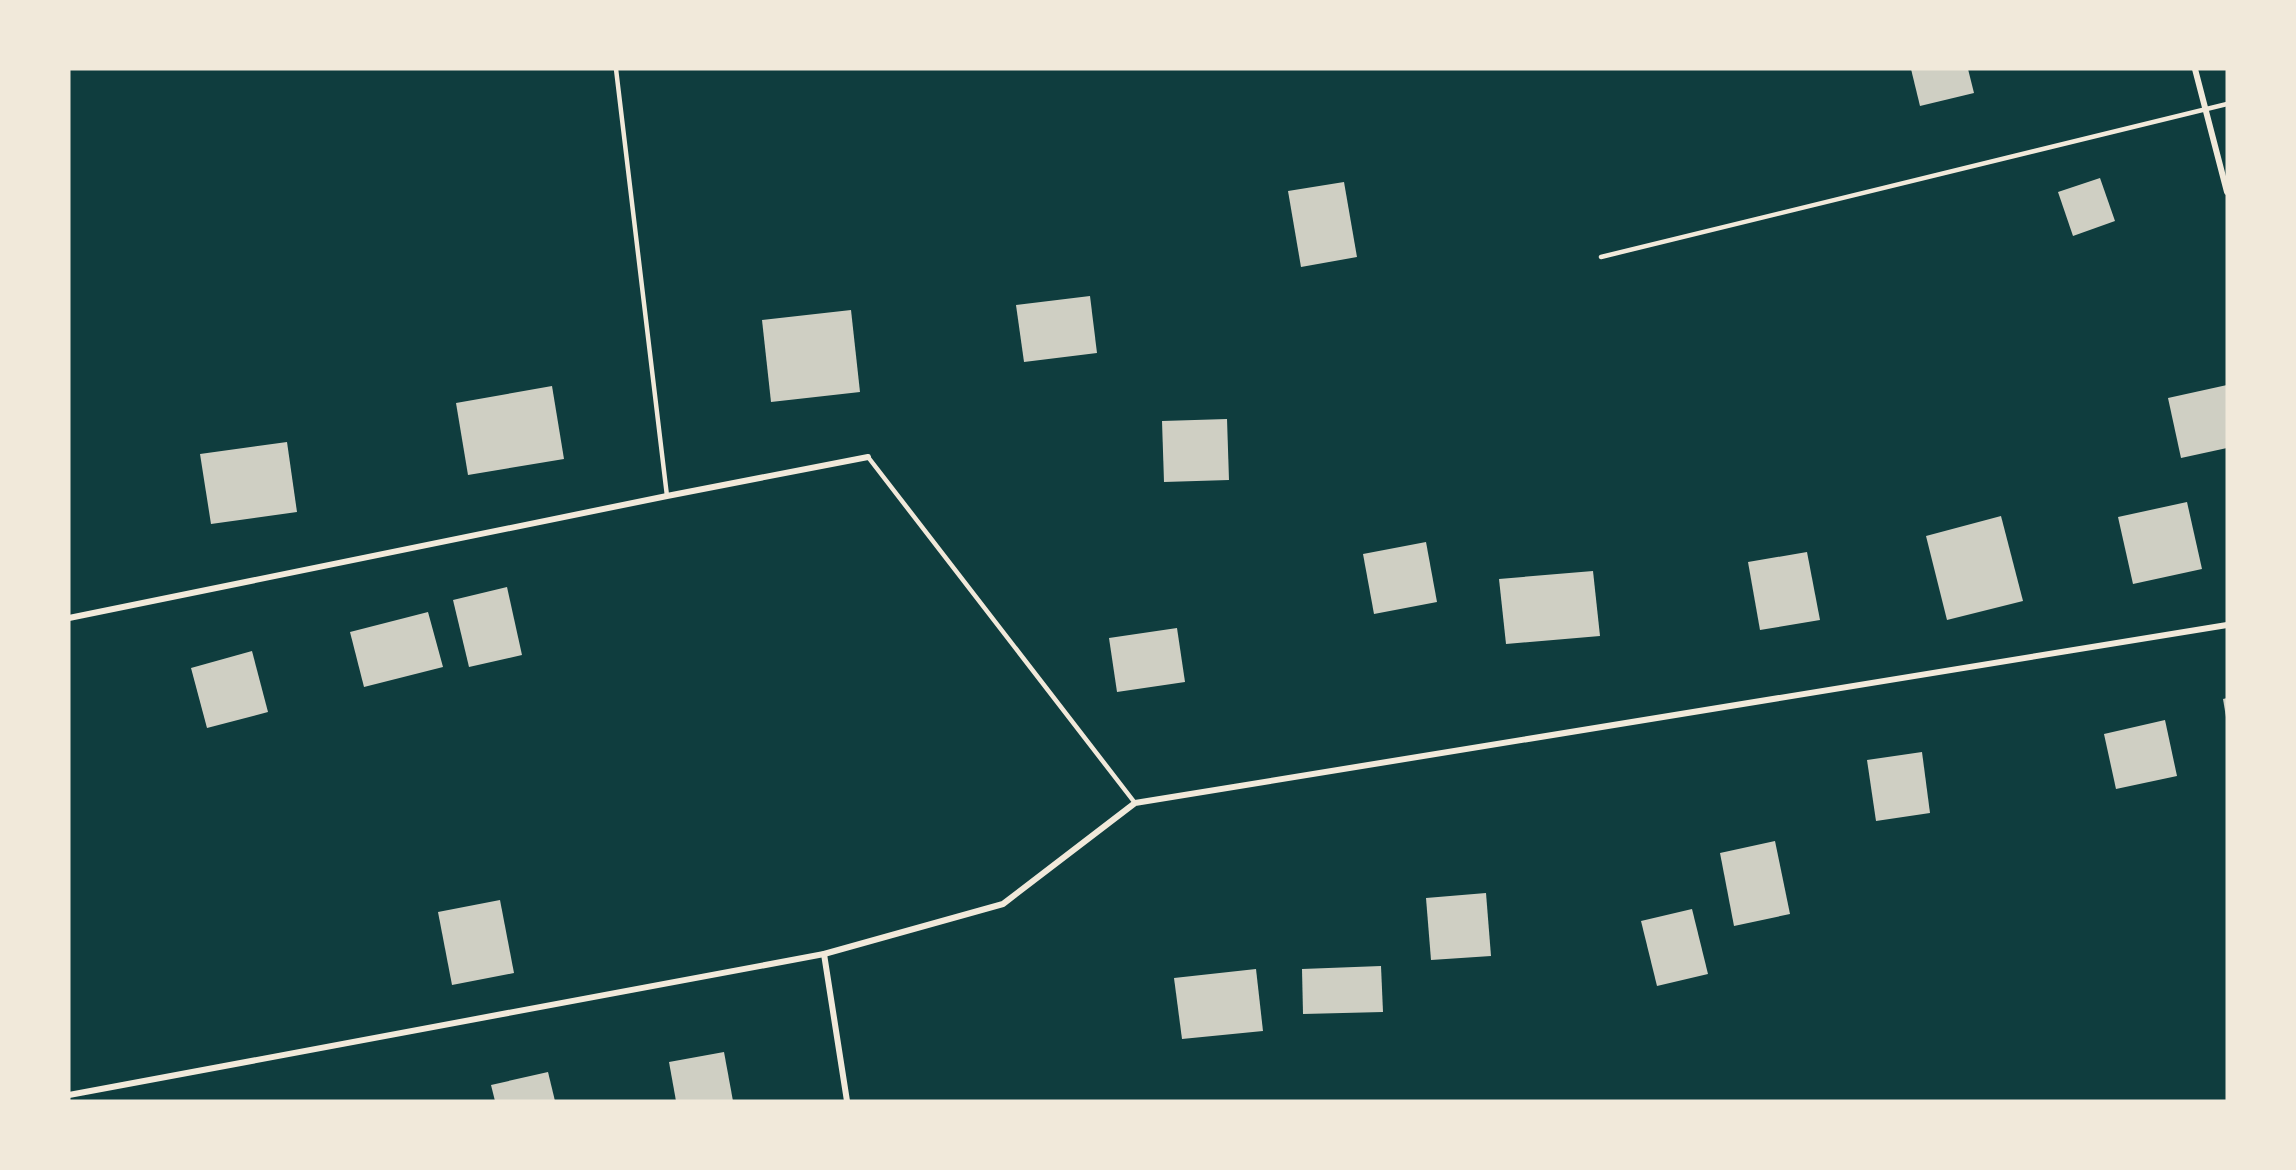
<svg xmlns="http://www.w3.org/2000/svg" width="2296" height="1170" font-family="'Noto Sans',sans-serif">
<rect width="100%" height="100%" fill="#0f3d3e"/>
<g fill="#cfcfc3">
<path d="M1911 69H1968L1974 93 1920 106Z"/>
<path d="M2100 178 2115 221 2073 236 2058 192Z"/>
<path d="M1344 182 1357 257 1301 267 1288 191Z"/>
<path d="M1090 296 1097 353 1024 362 1016 305Z"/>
<path d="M851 310 860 392 771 402 762 320Z"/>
<path d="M2227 385V448L2181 458 2168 398Z"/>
<path d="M552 386 564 459 468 475 456 403Z"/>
<path d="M1227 419 1229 480 1164 482 1162 421Z"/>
<path d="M287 442 297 512 211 524 200 454Z"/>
<path d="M2187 502 2202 569 2133 584 2118 517Z"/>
<path d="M2001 516 2023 601 1947 620 1926 536Z"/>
<path d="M1426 542 1437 602 1374 614 1363 554Z"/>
<path d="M1807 552 1820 620 1760 630 1748 562Z"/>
<path d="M1593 571 1600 636 1506 644 1499 579Z"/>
<path d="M507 587 522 655 469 667 453 600Z"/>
<path d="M428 612 443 667 364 687 350 632Z"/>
<path d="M1177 628 1185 682 1117 692 1109 638Z"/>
<path d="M252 651 268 712 207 728 191 668Z"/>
<path d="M2227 698V717H2226L2223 699Z"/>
<path d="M2165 720 2177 776 2116 789 2104 734Z"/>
<path d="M1922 752 1930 813 1876 821 1867 760Z"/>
<path d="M1775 841 1790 914 1734 926 1720 853Z"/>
<path d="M1486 893 1491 956 1431 960 1426 898Z"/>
<path d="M500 900 514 973 452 985 438 912Z"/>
<path d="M1692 909 1708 974 1657 986 1641 921Z"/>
<path d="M1381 966 1383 1012 1303 1014 1302 969Z"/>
<path d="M1256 969 1263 1031 1182 1039 1174 978Z"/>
<path d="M724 1052 733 1101H676L669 1062Z"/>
<path d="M548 1072 555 1101H495L491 1085Z"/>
</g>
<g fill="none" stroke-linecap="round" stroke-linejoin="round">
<g stroke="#f1e9da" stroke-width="4.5">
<path d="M616 69 667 496"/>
<path d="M1601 257 2227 104"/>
<path d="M868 457 1135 803"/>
</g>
<g stroke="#f1e9da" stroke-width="6">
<path d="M2195 69 2227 192"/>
<path d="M69 618 667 496 868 457"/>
<path d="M824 954 847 1101"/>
<path d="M69 1095 824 954 1003 904 1135 803 2227 625"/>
</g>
</g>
<rect width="2296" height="1170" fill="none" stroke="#f1e9da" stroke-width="141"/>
</svg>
